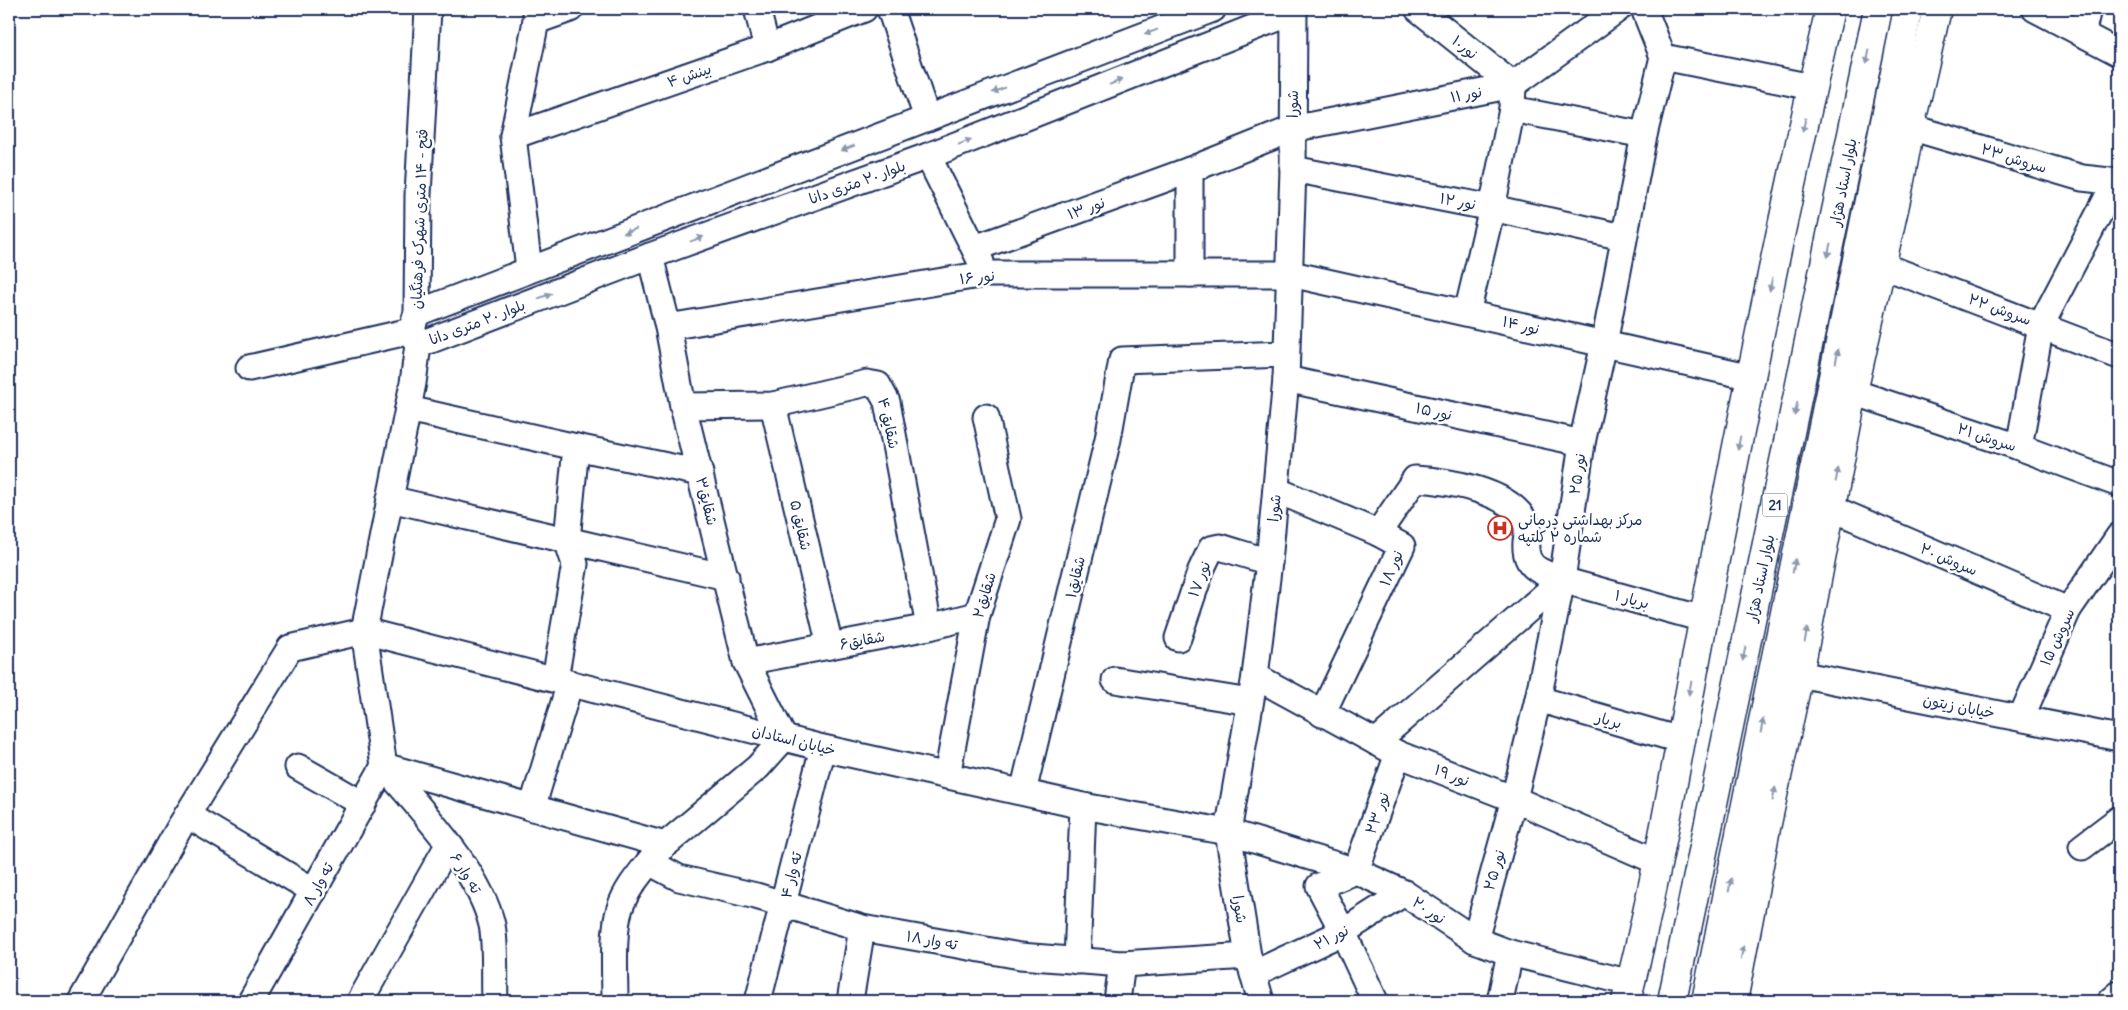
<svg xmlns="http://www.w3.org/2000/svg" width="2128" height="1010" font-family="Delius,'Playpen Sans Arabic',sans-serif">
<rect width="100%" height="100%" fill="#fff"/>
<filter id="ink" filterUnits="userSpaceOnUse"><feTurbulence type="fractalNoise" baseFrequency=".02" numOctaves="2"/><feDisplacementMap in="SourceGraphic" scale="10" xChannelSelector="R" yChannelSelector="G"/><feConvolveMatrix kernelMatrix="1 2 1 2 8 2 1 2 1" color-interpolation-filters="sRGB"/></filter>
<g filter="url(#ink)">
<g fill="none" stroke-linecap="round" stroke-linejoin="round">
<g stroke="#1b2f5e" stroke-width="29">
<g id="minor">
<path d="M428 9 418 195 417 313 411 331 418 345 413 383 364 631 384 766 665 845"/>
<path d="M757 9 767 48"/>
<path d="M890 9 927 118"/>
<path d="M1418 9 1513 85 1512 109 1492 208 1467 313"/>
<path d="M2035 9 2119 53"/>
<path d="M536 21 570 9"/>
<path d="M2082 34 2088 9"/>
<path d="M1663 57 1812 87"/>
<path d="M1512 109 1644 135"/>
<path d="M1910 127 2082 178 2119 182"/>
<path d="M513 136 767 48 864 9"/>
<path d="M928 156 981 262"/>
<path d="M1293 169 1492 208 1623 237"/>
<path d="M975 248 1190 170 1292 129 1513 85 1618 9"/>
<path d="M650 256 668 327 683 406 746 662 784 738 758 767 665 845 649 862 679 878 756 896 862 928 1020 956 1122 964 1248 956"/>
<path d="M1881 265 2119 356"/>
<path d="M529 269 513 136 536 21V9"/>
<path d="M1190 274V170"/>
<path d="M417 313 1213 9"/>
<path d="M668 327 985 274H1291L1752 377"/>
<path d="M418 345 650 256 928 156 1293 12"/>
<path d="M249 368 411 331"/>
<path d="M1286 379 1582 443"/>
<path d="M1853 392 2019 447 2119 484"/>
<path d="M773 405 830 646"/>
<path d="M683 406 773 405 867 383 878 385 887 402 929 627"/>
<path d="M408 409 576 447 700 473"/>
<path d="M2019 447 2041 325 2115 183"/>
<path d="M1276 490 1378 533 1402 546 1322 714"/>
<path d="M390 499 726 577"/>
<path d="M1831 508 2068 610"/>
<path d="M1378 533 1415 479C1448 481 1510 490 1526 523 1528 529 1527 536 1526 542 1524 568 1541 572 1562 580L1703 619"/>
<path d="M1178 638 1201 570 1211 549 1220 547 1269 562"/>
<path d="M746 662 929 627 977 615"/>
<path d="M1799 674 2119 738"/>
<path d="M1255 676 1398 754 1514 799 1656 861"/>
<path d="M555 679 575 564 567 540 576 447"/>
<path d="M1115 680 1250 702"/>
<path d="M1538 699 1680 740"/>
<path d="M2021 718 2068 610 2119 536"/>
<path d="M1376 742 1562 580"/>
<path d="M298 767 363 804"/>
<path d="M947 776 977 615 1008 519 986 417"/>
<path d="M1023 792 1108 439 1122 360 1286 354"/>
<path d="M532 808 570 683"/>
<path d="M187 815 314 891"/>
<path d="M2082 847 2119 819"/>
<path d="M1475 940 1514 799 1538 699 1562 580 1582 443 1604 344 1644 135 1663 57 1644 9"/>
<path d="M1077 961 1083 806"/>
<path d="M1253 974 1343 932 1404 893"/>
<path d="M81 1001 181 825 290 648 364 631 823 748 1083 806 1228 832 1356 871 1404 893 1475 940 1510 953 1631 983"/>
<path d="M251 1001 384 766C420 810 479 869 492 925 496 944 494 980 495 1001"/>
<path d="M360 1001 448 845"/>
<path d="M615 1001C615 976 612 931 620 908 626 890 638 876 649 862"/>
<path d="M758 1001 823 748"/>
<path d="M850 1001 862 928"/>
<path d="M1117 1001 1122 964"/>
<path d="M1261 1001 1248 956 1228 832 1255 676 1269 562 1286 379 1293 169 1294 9"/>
<path d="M1375 1001 1343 932 1319 886 1356 871 1398 754"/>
<path d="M1500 1001 1510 953"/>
<path d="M2111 1001 2119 994"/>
</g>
</g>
<g stroke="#1b2f5e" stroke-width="31">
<g id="major">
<path d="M1626 1001C1658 878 1679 747 1703 622 1742 417 1783 212 1830 9"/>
<path d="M1672 1001C1739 670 1812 340 1878 9"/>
<path d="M1706 1001 1908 9"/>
<path d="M1733 1001 1766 828 1799 674 1853 392 1899 186 1910 127 1937 9"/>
</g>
</g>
<use href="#minor" stroke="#fff" stroke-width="25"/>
<use href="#major" stroke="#fff" stroke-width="28"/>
</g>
<defs><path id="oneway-solid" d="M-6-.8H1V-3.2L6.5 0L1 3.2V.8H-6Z" transform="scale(1.25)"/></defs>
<g fill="#8d97ae">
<use href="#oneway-solid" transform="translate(1151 32) rotate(159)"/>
<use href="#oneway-solid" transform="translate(1868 57) rotate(101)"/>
<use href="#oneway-solid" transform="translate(1116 82) rotate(-22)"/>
<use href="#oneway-solid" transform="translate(999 90) rotate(159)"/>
<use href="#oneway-solid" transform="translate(1804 125) rotate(102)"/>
<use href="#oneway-solid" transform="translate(965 142) rotate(-22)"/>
<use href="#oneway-solid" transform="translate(848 148) rotate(159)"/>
<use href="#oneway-solid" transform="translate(630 231) rotate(159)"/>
<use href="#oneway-solid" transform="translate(697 239) rotate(-20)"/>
<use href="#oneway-solid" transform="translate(1829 250) rotate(102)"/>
<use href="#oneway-solid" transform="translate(1771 284) rotate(102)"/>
<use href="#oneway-solid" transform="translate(545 296) rotate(-21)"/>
<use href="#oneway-solid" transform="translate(1837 356) rotate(-79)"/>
<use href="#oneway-solid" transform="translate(1796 409) rotate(102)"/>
<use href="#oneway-solid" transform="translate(1739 443) rotate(101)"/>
<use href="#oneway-solid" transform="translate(1837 475) rotate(-79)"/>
<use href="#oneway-solid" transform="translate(1794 566) rotate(-79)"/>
<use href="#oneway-solid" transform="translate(1806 635) rotate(-79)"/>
<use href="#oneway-solid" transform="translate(1744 654) rotate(102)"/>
<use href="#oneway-solid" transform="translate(1690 688) rotate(101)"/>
<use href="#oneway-solid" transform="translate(1762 726) rotate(-79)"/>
<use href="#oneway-solid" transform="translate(1774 794) rotate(-78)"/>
<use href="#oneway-solid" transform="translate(1730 885) rotate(-79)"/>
<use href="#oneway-solid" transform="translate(1742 953) rotate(-79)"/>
</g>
</g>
<defs>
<g id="hospital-ring" transform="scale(1.25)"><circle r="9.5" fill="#fff" stroke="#c8321e" stroke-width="1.5"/><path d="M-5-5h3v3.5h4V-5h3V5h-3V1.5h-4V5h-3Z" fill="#c8321e"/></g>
</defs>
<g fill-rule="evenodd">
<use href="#hospital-ring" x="1500" y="528"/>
</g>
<g text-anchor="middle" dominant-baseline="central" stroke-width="5" stroke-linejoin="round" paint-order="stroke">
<rect fill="#fff" stroke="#5f6d8e" stroke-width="1" x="1762.5" y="493.5" width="25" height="23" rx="4"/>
<g font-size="14" font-weight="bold" fill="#1b2f5e">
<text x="1775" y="505">21</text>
</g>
<g font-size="15" fill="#1b2f5e" stroke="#fff">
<text transform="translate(1465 47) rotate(39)">نور۱۰</text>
<text transform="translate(689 75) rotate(-19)">بینش ۴</text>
<text transform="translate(1466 94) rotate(-11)">نور ۱۱</text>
<text transform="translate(1292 104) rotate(-90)">شورا</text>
<text transform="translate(2014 158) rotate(17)">سروش ۲۳</text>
<text transform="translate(857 182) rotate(-20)">بلوار ۲۰ متری دانا</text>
<text transform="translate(1843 182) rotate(-79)">بلوار استاد هژار</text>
<text transform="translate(1458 201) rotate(11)">نور ۱۲</text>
<text transform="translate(1086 208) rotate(-20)">نور ۱۳</text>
<text transform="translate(419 219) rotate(-88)">فتح - ۱۴ متری شهرک فرهنگیان</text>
<text transform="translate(977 277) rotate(-6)">نور ۱۶</text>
<text transform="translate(2000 309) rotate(20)">سروش ۲۲</text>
<text transform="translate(477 322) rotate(-21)">بلوار ۲۰ متری دانا</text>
<text transform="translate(1521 325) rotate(13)">نور ۱۴</text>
<text transform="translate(1434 411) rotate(12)">نور ۱۵</text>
<text transform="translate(889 423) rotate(77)">شقایق ۴</text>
<text transform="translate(1987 437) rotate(18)">سروش ۲۱</text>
<text transform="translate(1577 474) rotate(-82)">نور ۲۵</text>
<text transform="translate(707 501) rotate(76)">شقایق۳</text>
<text transform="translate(1274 508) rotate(-85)">شورا</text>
<text transform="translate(801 525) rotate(77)">شقایق ۵</text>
<text transform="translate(1949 559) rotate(23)">سروش ۲۰</text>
<text transform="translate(1391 568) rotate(-67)">نور ۱۸</text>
<text transform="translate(1075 577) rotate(-77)">شقایق۱</text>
<text transform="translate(1760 578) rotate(-78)">بلوار استاد هژار</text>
<text transform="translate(1199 579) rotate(-69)">نور ۱۷</text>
<text transform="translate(984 595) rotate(-73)">شقایق۲</text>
<text transform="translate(1632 599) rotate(15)">بریار ۱</text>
<text transform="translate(2057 637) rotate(-65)">سروش ۱۵</text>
<text transform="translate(862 640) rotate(-11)">شقایق۶</text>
<text transform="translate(1959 706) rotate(11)">خیابان زیتون</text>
<text transform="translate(1609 720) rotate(16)">بریار</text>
<text transform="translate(794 740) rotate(14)">خیابان استادان</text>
<text transform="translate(1452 775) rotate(21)">نور ۱۹</text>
<text transform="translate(1377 813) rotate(-70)">نور ۲۳</text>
<text transform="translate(1494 870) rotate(-74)">نور ۲۵</text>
<text transform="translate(466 873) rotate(58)">ته وار ۶</text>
<text transform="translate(791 875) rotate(-76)">ته وار ۴</text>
<text transform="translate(318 884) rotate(-61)">ته وار ۸</text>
<text transform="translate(1240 909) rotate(81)">شورا</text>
<text transform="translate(1429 910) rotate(34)">نور ۲۰</text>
<text transform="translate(1331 937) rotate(-27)">نور ۲۱</text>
<text transform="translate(932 940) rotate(10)">ته وار ۱۸</text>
</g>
<g font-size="15" fill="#1b2f5e" stroke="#fff" text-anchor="start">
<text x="1518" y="519">مرکز بهداشتی درمانی<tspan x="1518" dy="17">شماره ۲ کلتپه</tspan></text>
</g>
</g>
<rect width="2128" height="1010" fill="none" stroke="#fff" stroke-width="30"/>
<rect x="15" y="15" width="2098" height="980" fill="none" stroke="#1b2f5e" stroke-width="2" filter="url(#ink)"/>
</svg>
